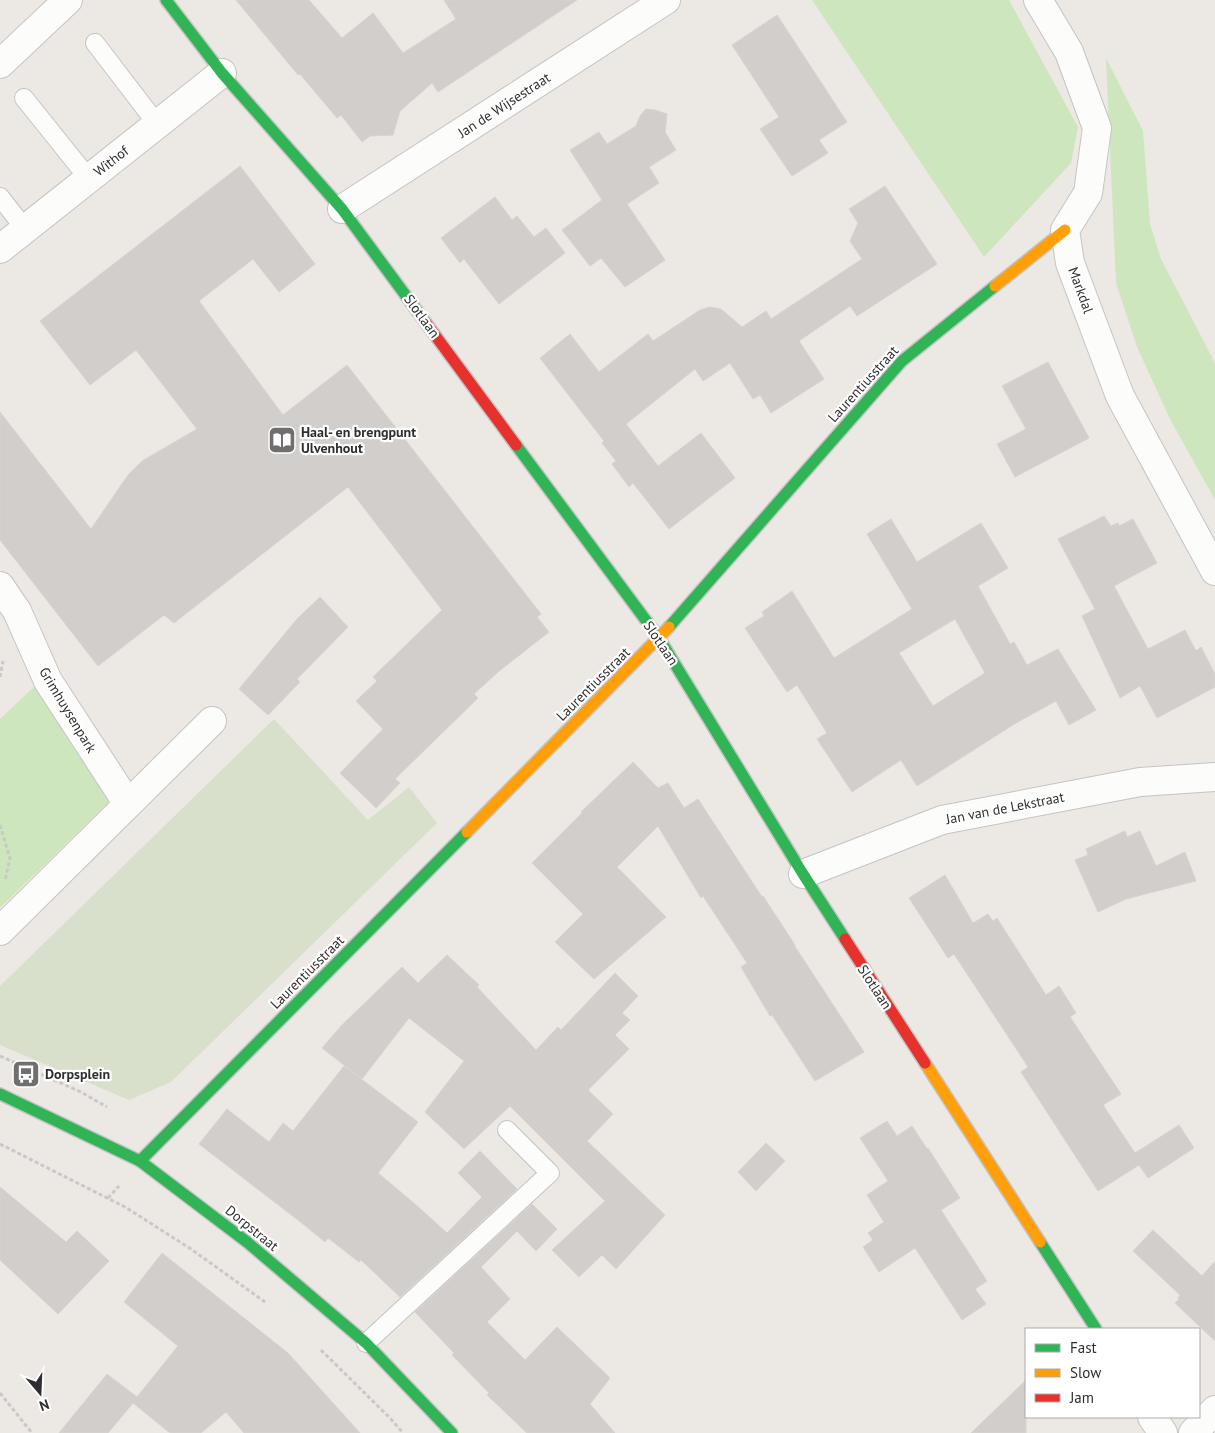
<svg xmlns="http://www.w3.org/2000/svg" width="1215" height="1433" font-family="'PT Sans',sans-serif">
<rect width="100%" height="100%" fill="#ece8e4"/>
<g fill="#cee6be">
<path d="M812 0H1009L1078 127 1071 163 984 257Z"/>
<path d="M1106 58 1143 131 1150 224 1161 259 1215 363V500L1170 419 1137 347 1116 283Z"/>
<path d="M50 672 128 783 0 908V719Z"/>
</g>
<path fill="#d8e0cc" d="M274 719 368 820 409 787 437 823 171 1082 129 1100 0 1045V986Z"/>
<g fill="#d1cecb" stroke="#d7d4d0" fill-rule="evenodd">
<path d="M236 0H309L342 38 373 13 403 53 456 19 444 0H577L438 92 432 83 400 111 393 135 370 136 362 142 341 115 337 118 300 74 298 75Z"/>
<path d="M777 15 847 122 819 140 828 153 792 176 760 129 779 117 732 45Z"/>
<path d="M646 109 655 110 667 114 665 132 676 150 649 167 659 183 627 204 665 260 625 287 601 258 590 266 562 230 602 200 570 150 599 132 607 144 636 126 640 116Z"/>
<path d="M240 166 315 264 279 292 253 259 199 301 283 415 347 365 541 614 537 617 549 632 498 672 474 694 478 698 395 779 400 783 376 808 340 773 383 729 356 701 377 681 373 677 442 610 348 487 174 623 164 615 98 666 0 540V412L91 529 128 475 142 461 197 429 136 350 90 385 40 321Z"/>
<path d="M885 186 937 264 857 316 850 306 799 341 824 379 771 413 760 395 753 399 730 363 703 381 695 369 626 424 658 466 701 433 735 478 669 529 633 483 629 487 612 464 616 461 602 443 604 441 540 358 570 334 599 372 648 334 653 341 700 310 710 307 721 309 742 327 766 311 771 319 862 259 850 241 858 223 849 209Z"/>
<path d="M495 197 512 220 517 216 534 237 546 228 565 253 499 304 464 259 460 263 441 238Z"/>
<path d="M1048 362 1089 438 1015 477 997 444 1026 429 1002 386Z"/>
<path d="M1104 516 1111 526 1118 523 1119 526 1133 519 1157 563 1114 586 1148 649 1185 630 1196 651 1201 647 1215 674V687L1157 718 1140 686 1120 698 1082 616 1095 609 1058 539Z"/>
<path d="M891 519 917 562 981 523 1008 568 978 586 1010 644 1014 642 1027 665 1058 649 1096 710 1069 725 1056 701 1016 723 917 786 901 760 852 792 817 739 827 733 797 685 787 692 745 628 764 616 762 612 792 591 834 658 912 609 867 534ZM955 619 985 673 933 706 899 653Z"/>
<path d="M320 597 348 627 297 679 300 682 268 715 239 689 297 619Z"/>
<path d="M633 762 658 788 668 783 684 808 698 799 762 897 763 896 795 945H794L864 1052 815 1081 772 1015 770 1016 741 967 747 963 703 896 701 898 658 826 617 867 666 917 594 979 555 942 583 914 532 863 582 813 581 812Z"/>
<path d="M1125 831 1127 837 1140 831 1156 866 1185 852 1196 881 1126 899 1098 912 1075 860 1088 855 1086 849Z"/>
<path d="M945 875 973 923 988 914 993 921 997 918 1046 995 1059 986 1076 1013 1070 1017 1121 1094 1103 1105 1135 1153 1179 1125 1194 1148 1148 1178 1139 1165 1098 1191 1021 1072 1028 1067 954 954 948 958 909 898Z"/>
<path d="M447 955 479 985 477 987 536 1050 558 1027 561 1030 615 973 638 996 622 1013 630 1020 615 1035 629 1049 588 1090 613 1114 587 1141 665 1215 616 1269 602 1255 579 1277 552 1250 605 1201 510 1106 464 1149 425 1112 464 1061 409 1018 362 1079 322 1048 342 1025 402 967 418 983Z"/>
<path d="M344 1066 418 1122 378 1173 415 1204 447 1233 482 1197 458 1173 480 1151 517 1189 400 1297 361 1260 359 1262 328 1238 325 1242 303 1224 199 1144 227 1109 269 1142 283 1123 293 1131Z"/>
<path d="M887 1121 897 1136 912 1126 927 1149 928 1148 960 1198 941 1210 987 1281 975 1289 986 1304 962 1320 915 1248 879 1272 863 1247 873 1240 868 1233 884 1222 867 1195 888 1181 860 1138Z"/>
<path d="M766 1143 785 1161 756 1191 738 1172Z"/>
<path d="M0 1187 66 1242 77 1231 109 1261 58 1314 0 1260Z"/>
<path d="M532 1204 557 1229 536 1251 517 1231 481 1267 510 1299 487 1322 525 1360 557 1327 610 1378 590 1404 615 1433H527L487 1395 489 1393 452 1355 454 1353 415 1312Z"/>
<path d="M1153 1230 1202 1276 1215 1261V1341L1175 1303 1179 1299 1178 1298 1180 1295 1133 1251Z"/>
<path d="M162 1253 288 1353 360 1433H244L226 1412 201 1433H170L133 1403 108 1433H59L107 1374 137 1397 178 1346 124 1302Z"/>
<path d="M1026 1380V1433H971Z"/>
</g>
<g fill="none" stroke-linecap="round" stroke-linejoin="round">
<g stroke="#c5c4c5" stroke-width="20">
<g id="lane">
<path d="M95 43 157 124"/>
<path d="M24 98 89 179"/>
<path d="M0 197 25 229"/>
<path d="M366 1343 550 1173 507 1130"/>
</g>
</g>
<g stroke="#c5c4c5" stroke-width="30">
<g id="street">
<path d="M1038 0 1069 52 1097 128 1088 193 1065 230 1070 263 1120 396 1215 571"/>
<path d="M0 64 68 0"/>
<path d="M342 209 666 0"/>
<path d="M0 249 222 73"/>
<path d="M0 586 17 611 48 681 128 804"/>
<path d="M803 874 942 820 1140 782 1215 777"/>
<path d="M0 931 212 721"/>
<path d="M1152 1417 1163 1433"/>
<path d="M1193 1433 1215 1410"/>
</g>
</g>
<g stroke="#c5c4c5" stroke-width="14">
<g id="fast">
<path d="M166 0 222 73 342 209 426 323"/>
<path d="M516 445 659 638 803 874 845 939"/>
<path d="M669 627 902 361 995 286"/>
<path d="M0 1094 140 1161 247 1242 366 1343 452 1433"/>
<path d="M140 1161 467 832"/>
<path d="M1040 1242 1096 1329"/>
</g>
</g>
<g stroke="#c5c4c5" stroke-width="14">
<g id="slow">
<path d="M995 286 1065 230"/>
<path d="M467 832 669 627"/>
<path d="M925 1063 1040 1242"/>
</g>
</g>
<g stroke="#c5c4c5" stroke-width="14">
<g id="jam">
<path d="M426 323 516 445"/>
<path d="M845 939 925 1063"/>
</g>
</g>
<g stroke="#c9c9c8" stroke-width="3" stroke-dasharray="4 2.5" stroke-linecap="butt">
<path d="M0 677 3 661"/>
<path d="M0 825 10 858 5 881"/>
<path d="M0 1056 81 1092 107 1107"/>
<path d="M0 1144 125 1207 191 1249 265 1302"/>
<path d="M108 1198 119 1186"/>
<path d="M321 1350 390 1418 403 1433"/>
<path d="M0 1393 32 1433"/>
</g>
<use href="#lane" stroke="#fcfcfb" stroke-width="18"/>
<use href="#street" stroke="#fcfcfb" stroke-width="28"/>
<use href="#fast" stroke="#30b455" stroke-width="11"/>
<use href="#slow" stroke="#ff9f0a" stroke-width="11"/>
<use href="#jam" stroke="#e5322d" stroke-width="11"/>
</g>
<defs>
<g id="library-square" transform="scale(1.4375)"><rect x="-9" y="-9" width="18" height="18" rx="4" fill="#706f6e" stroke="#fff"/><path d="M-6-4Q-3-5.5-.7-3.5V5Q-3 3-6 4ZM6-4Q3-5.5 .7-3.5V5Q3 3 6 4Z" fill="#fff"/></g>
<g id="bus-square" transform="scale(1.4375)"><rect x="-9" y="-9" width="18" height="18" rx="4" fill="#706f6e" stroke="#fff"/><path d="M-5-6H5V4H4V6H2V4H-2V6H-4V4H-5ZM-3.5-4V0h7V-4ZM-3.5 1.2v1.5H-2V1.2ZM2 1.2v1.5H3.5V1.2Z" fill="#fff"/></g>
</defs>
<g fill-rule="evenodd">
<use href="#library-square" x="282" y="440"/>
<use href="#bus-square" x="26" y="1074"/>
</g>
<g text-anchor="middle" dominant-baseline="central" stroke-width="4.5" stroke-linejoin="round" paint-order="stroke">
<g font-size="14" fill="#2e2e2e" stroke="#fff">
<text transform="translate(504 105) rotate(-33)">Jan de Wijsestraat</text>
<text transform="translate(111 161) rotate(-38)">Withof</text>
<text transform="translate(1081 290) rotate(70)">Markdal</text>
<text transform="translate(422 316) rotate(54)">Slotlaan</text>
<text transform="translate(863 384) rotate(-48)">Laurentiusstraat</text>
<text transform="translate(661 643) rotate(56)">Slotlaan</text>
<text transform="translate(593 684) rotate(-45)">Laurentiusstraat</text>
<text transform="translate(68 710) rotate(59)">Grimhuysenpark</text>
<text transform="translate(1005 808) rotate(-11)">Jan van de Lekstraat</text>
<text transform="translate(307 972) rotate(-45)">Laurentiusstraat</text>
<text transform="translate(875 987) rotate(57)">Slotlaan</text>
<text transform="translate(252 1228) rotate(39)">Dorpstraat</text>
</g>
<g font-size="14" font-weight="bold" fill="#2e2e2e" stroke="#fff" text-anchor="start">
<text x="301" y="432">Haal- en brengpunt<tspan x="301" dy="16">Ulvenhout</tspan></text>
<text x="45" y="1074">Dorpsplein</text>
</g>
</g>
<rect x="1025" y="1328" width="175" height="90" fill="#ffffff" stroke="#ababab"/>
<rect x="1035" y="1344" width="25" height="8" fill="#30b455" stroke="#ababab"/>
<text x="1070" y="1353" font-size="15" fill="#2e2e2e">Fast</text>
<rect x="1035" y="1369" width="25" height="8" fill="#ff9f0a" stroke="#ababab"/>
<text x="1070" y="1378" font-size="15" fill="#2e2e2e">Slow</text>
<rect x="1035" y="1394" width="25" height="8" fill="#e5322d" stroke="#ababab"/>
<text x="1070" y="1403" font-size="15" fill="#2e2e2e">Jam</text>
<g transform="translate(40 1393) rotate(161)" stroke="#ffffff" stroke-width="4" paint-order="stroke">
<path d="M0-4L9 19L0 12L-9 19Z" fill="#2e2e2e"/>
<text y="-8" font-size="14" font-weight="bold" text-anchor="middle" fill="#2e2e2e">N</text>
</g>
</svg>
